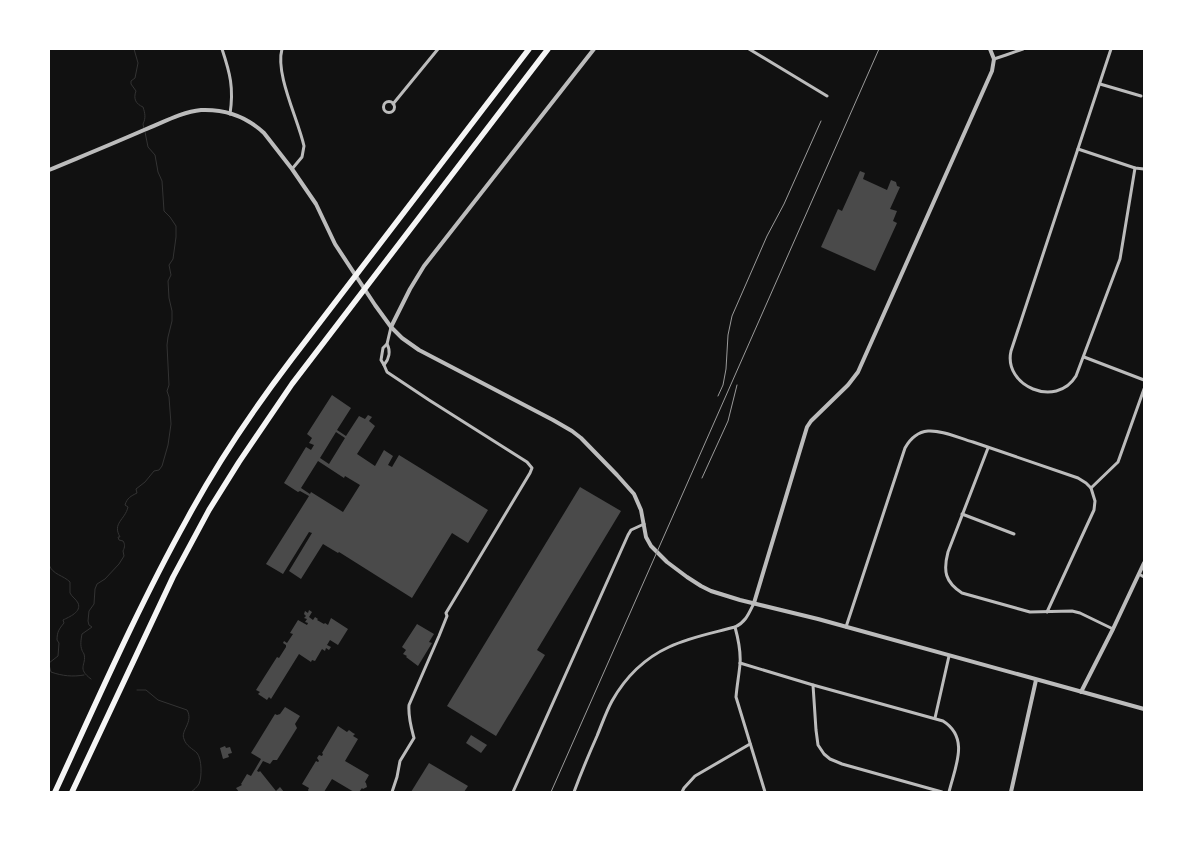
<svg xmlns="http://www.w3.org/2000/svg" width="1193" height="841" font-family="Montserrat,sans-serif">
<rect width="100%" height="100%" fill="#111"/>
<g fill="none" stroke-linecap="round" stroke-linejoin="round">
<g stroke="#333" stroke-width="1">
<path d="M134 49 138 63 135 78 131 81V84L136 91C133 99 136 104 143 107 145 113 146 118 143 124L144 129"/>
<path d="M49 565C53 575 63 575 70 582V593C72 597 76 599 78 603 82 612 69 617 63 620L64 623C59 629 57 632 57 640L59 643 58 656 49 663"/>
<path d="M49 665 51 672C62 676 73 677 84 675"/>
<path d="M91 679C76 668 87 665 84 654 83 652 82 651 82 650 80 646 81 639 82 634L92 627 89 625 88 621 89 611 94 604 95 589 97 584 105 579 119 564 124 556 123 551C125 547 125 544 123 541L119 540 118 537H120C112 523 125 520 128 507L125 505C127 498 131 496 137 493L136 489 145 482 154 471 159 470 162 466 168 445 171 424 169 397 167 391 169 385 167 345 168 337 172 321V311L169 298 168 281 171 275 169 265 173 259 176 237V226L170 217 164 211 162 181 158 172 155 155 148 147 145 132"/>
<path d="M137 690H146L158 700 187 710C194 722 180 731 184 739 186 746 193 749 197 753 202 759 202 777 199 784 197 787 194 790 191 792"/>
</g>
</g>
<g fill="#4a4a4a" fill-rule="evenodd">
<path d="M860 171 865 173 863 179 887 190 891 180 896 182 897 186 900 187 890 209 897 211 893 221 897 223 875 271 821 247 838 209 842 211Z"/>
<path d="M332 395 351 408 337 430 346 436 359 416 365 419 368 415 372 417 369 421 375 426 357 454 375 466 384 450 393 456 388 465 392 467 399 455 488 510 468 543 452 533 412 598 339 552 338 553 323 544 301 579 289 571 312 533 309 532 283 574 266 564 309 496 300 491 298 492 284 483 306 447 311 450 314 445 309 443 312 438 307 434ZM336 432 345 438 329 464 320 458ZM318 461 344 478 345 476 360 485 343 512 311 492 310 494 301 488Z"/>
<path d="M580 487 621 511 537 650 545 655 496 736 447 706Z"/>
<path d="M309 610 312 612 309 617 313 620 315 617 318 619 317 620 324 624 325 623 328 625 331 618 348 629 338 645 330 640 327 645 331 647 329 650 326 648 325 651 322 649 315 661 312 660 311 662 299 654 271 699 269 697 267 700 258 694 260 692 256 690 277 657 279 658 286 647V645L283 643 284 641 287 643 293 634 290 633 298 620 307 625 308 623 305 622 307 619 304 618 306 616 304 614 305 611 308 613Z"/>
<path d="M417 624 434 634 429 642 432 643 418 666 406 657 407 656 403 654 406 650 402 647Z"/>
<path d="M285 707 300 716 295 724 297 728 277 760H273L270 764 263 761 257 771 259 772 260 771 276 791 280 787 284 792H239L236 788 242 785 241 784 247 774 251 776 261 759 251 753 275 714 277 715 280 714Z"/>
<path d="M338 726 347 732 349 730 353 733 355 734 353 736 358 739 345 761 369 775 365 782 366 783 367 787 363 789 362 788 359 792H354L332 779 324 792H309L308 790 309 788 302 784 316 761 318 762 319 761 317 758 319 755 322 756 323 754 322 753Z"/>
<path d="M471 735 487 745 481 753 466 743Z"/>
<path d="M225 746 226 748 230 747 232 753 228 754 229 757 223 759 220 748Z"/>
<path d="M429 763 468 786 464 792H411Z"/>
</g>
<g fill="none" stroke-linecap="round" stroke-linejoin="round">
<g stroke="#bcbcbc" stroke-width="3">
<path d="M222 49C230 73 234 88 230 114"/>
<path d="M282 49C275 74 298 119 304 146L302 157 292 169"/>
<path d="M749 49 827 96"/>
<path d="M1111 49 1011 351C1003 386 1056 409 1076 376L1120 259 1135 168"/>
<path d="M994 59 1006 55 1023 49"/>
<path d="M1100 84 1141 96"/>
<circle cx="389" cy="107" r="5.5"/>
<path d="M393 104 438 49"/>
<path d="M1078 149 1135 168 1144 169"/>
<path d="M391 327 387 344 383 348 381 360 384 365 387 372 429 400 527 462 532 468 530 473 446 613 447 616 439 636 409 705C408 717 411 727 414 738L400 761 397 777 392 792"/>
<path d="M1084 357 1144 380"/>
<path d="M384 365C389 359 391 351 387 344"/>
<path d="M988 448 948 552C943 571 945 582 962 593L1030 612 1072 611 1080 613 1113 629"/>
<path d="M962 514 1014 534"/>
<path d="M1139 574 1144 577"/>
<path d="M754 603C749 613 746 622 735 627 738 638 741 652 740 664 739 675 737 685 736 697L765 792"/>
<path d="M1047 612 1094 510 1095 501 1091 488 1118 462 1144 389"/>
<path d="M846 627 905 448C910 439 917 432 928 431 943 430 959 438 973 442 1008 454 1043 466 1078 478L1086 483 1091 488"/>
<path d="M740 663 813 685 943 721C970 738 955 767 949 792"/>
<path d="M813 685 816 730 818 745 824 754 830 759 842 764 942 792"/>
<path d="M935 718 949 656"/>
<path d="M513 792 628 535 631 530 644 524"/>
<path d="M574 792C581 773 589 754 597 736 602 724 606 712 612 701 625 678 645 658 669 647 690 637 713 633 735 627"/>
<path d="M682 792 684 788 695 776 750 744"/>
</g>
<g stroke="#bcbcbc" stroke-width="4">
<path d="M49 170C80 157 112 144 144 130 162 123 181 112 201 110 225 109 247 117 264 133L292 169 316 204 335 244 375 305 391 327 402 338 419 350 553 420 572 431 581 438 617 475 634 494 641 510 646 537 651 546 667 562 687 577 701 586 711 591 740 600 818 619 1144 709"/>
<path d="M391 327 410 289 424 266 594 49"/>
<path d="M754 603 807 427 811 421 848 385 858 372 992 71 994 59 990 49"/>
<path d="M1081 692 1113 629 1144 563"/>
<path d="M1011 792 1036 680"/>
</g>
<g stroke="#f5f5f5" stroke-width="5.5">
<path d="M55 792C97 701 138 607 187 519 217 463 253 410 291 360L529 49"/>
<path d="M72 792 173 577 209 510 239 462 292 384 548 49"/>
</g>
<g stroke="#9a9a9a" stroke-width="1">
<path d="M718 396 723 385 726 369 728 335 732 316 767 236 784 204 821 121"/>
<path d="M702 478 728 421 737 385"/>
<path d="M551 792 879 49"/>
</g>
</g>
<rect width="1193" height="841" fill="none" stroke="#ffffff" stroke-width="100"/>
</svg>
